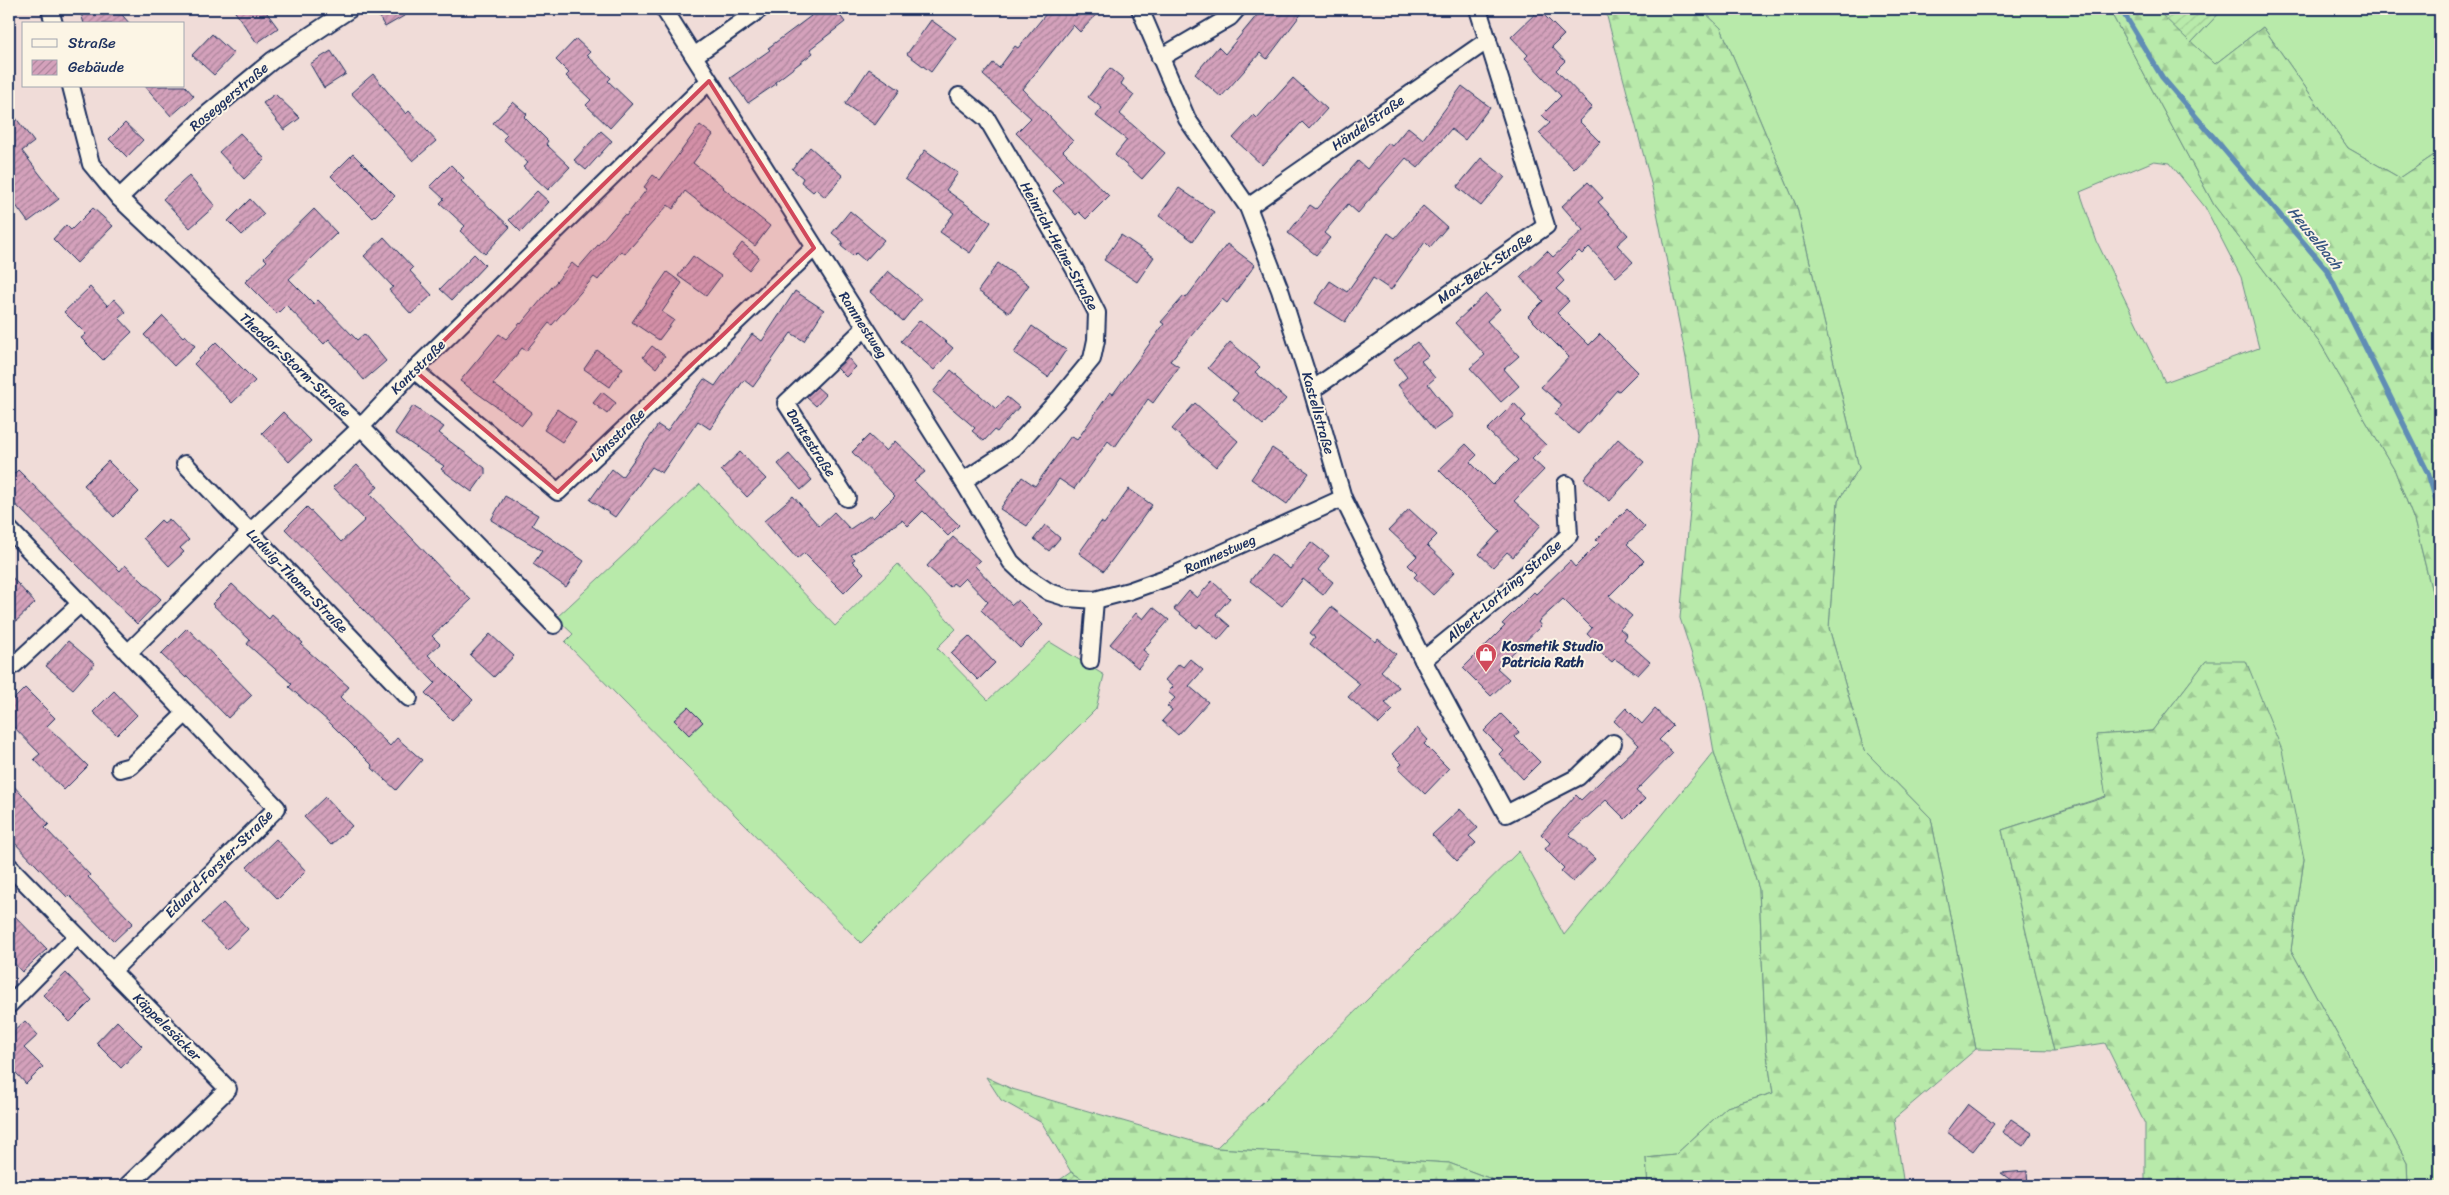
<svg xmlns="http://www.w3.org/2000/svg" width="2449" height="1195" font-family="Sriracha,sans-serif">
<defs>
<pattern id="forest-firs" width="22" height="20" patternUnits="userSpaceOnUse" patternTransform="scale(1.25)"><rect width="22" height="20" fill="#b8eaaa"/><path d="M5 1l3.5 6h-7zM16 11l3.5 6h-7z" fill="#9ec995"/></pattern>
<pattern id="garden-furrows" width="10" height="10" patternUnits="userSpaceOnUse" patternTransform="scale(1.25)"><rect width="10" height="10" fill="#b8eaaa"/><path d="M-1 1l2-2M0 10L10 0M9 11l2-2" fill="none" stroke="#9ec995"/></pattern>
<pattern id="building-hatch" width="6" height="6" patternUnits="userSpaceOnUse" patternTransform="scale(1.25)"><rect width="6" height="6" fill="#d4a1bb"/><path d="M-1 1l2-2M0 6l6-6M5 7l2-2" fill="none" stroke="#ab849b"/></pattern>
</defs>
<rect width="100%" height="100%" fill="#f0dcd8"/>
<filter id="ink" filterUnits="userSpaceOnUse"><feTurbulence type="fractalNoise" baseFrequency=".02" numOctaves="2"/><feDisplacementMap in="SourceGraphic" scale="10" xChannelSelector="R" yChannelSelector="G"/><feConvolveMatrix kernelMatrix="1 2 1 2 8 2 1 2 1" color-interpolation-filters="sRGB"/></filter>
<g filter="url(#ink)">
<g fill="#b8eaaa" stroke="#6a8c84" fill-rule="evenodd">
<path d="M1701 9H2109L2214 205 2322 346 2395 471 2414 520 2440 624V1186H2408L2407 1162 2291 950 2304 859 2206 661 2152 731 2097 735 2106 796 2002 830 2054 1051 1976 1049 1931 818 1864 750 1829 628 1838 501 1859 468 1797 208 1721 28ZM2154 161 2170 163 2205 207 2241 277 2259 348 2165 382 2097 242 2080 192Z"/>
<path d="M2223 9H2440V151L2400 178 2348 148 2263 27 2215 64 2191 43Z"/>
<path d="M700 484 835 626 898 564 956 629 937 648 988 700 1050 642 1104 675 1096 709 861 943 565 642 573 634 556 618Z"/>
<path d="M1714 752 1759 889 1766 1049 1773 1093 1727 1107 1675 1155 1646 1158 1648 1186H1510L1449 1163 1216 1148 1519 851 1564 935Z"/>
</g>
<g fill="url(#forest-firs)" stroke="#6a8c84">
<path d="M1605 9H1701L1721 28 1797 208 1859 468 1838 501 1829 628 1864 750 1931 818 1976 1049 1894 1119 1904 1186H1648L1646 1158 1675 1155 1727 1107 1773 1093 1766 1049 1759 889 1714 752 1703 689 1680 618 1697 435 1686 358 1652 187Z"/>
<path d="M2109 9H2156L2215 64 2263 27 2348 148 2400 178 2440 151V624L2414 520 2395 471 2322 346 2214 205Z"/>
<path d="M2206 661H2246L2282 750 2304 859 2291 950 2407 1162 2408 1186H2145V1124L2105 1043 2054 1051 2002 830 2106 797 2096 735 2152 731Z"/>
<path d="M986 1077 1012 1089 1216 1148 1449 1163 1510 1186H1094L1071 1172 1042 1123 1001 1100Z"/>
</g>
<g fill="url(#garden-furrows)" stroke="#6a8c84">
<path d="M2156 9H2223L2191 43Z"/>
<path d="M1071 1172 1094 1186H1051Z"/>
</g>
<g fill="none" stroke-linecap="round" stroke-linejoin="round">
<path stroke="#608db5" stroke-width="5.5" d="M2121 9 2162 77 2327 270 2428 473 2440 513"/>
</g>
<g fill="url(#building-hatch)" stroke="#1b2f5e">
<path d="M80 9H117L130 24H84Z"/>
<path d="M233 9H264L278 28 257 43Z"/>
<path d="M374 9H416L385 27Z"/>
<path d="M806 9H835L845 22 810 49 813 53 775 82 776 84 748 103 730 78 770 50 768 48 811 16Z"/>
<path d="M1050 9H1102L1080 32 1073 25 1023 89 1073 141 1063 151 1109 196 1086 219 1079 212 1076 215 1053 191 1063 181 1016 133 1031 118 983 75 993 63 999 68 1015 46 1018 48Z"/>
<path d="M1262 9H1305L1267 59 1260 53 1221 97 1195 74 1218 47 1225 54Z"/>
<path d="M1539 10 1564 35 1552 47 1565 61 1556 70 1592 107 1579 121 1600 142 1574 169 1539 133 1550 123 1542 115 1561 96 1525 58 1528 55 1511 37Z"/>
<path d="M931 20 956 38 931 72 907 54Z"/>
<path d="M212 34 234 54 214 75 192 55Z"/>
<path d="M576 39 590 52 587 55 611 78 608 81 632 104 610 128 586 105 591 100 566 76 569 73 556 60Z"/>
<path d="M331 51 346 74 324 88 310 64Z"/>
<path d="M1110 68 1124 79 1121 84 1134 95 1120 114 1165 153 1142 179 1115 155 1127 140 1096 116 1102 108 1088 97Z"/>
<path d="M869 69 900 90 875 125 845 104Z"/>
<path d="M373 74 406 114 409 111 436 141 413 161 351 93Z"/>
<path d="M1293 78 1327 109 1309 129 1302 122 1262 165 1233 138 1254 115 1257 118Z"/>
<path d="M145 86H185L194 96 171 116Z"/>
<path d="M1462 86 1490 107 1465 140 1451 129 1418 168 1406 158 1358 213 1348 204 1324 233 1330 238 1316 255 1288 233 1310 205 1316 209 1358 161 1367 169 1388 143 1392 146 1408 127 1423 139Z"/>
<path d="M275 94 300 118 284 130 263 103Z"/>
<path d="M513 102 527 114 524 117 548 141 546 144 570 167 548 190 523 167 528 163 503 139 507 135 493 123Z"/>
<path d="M9 109 34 142 22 151 59 199 28 222 9 196Z"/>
<path d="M125 123 143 140 127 157 109 139Z"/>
<path d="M700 125 713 135 693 163 724 187 723 188 770 226 755 246 685 191 673 209 668 205 625 254 621 251 598 280 594 277 552 325 549 323 526 351 522 348 493 384 532 412 522 425 460 381 499 334 506 339 520 323 521 324 572 263 578 268 624 215 626 216 647 189 644 187 653 175 660 180Z"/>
<path d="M601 131 612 141 586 170 574 160Z"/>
<path d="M240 133 265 159 244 179 219 152Z"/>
<path d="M810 147 843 176 825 197 816 189 813 192 801 182 803 178 792 169Z"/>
<path d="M925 150 958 173 946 190 991 222 970 253 940 232 954 213 905 179Z"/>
<path d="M353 154 395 196 373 218 331 176Z"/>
<path d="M1481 158 1505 177 1481 206 1457 187Z"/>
<path d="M451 165 464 178 461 181 510 227 485 254 460 231 465 226 440 203 444 199 430 186Z"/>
<path d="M189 176 215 206 190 228 163 199Z"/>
<path d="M1588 182 1603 198 1598 202 1628 235 1617 245 1633 262 1616 277 1589 247 1582 254 1579 251 1557 273 1564 281 1556 289 1569 301 1557 313 1589 345 1600 334 1638 372 1619 391 1617 390 1578 434 1555 414 1562 405 1541 387 1569 357 1528 316 1543 301 1520 277 1547 251 1553 257 1583 230 1562 206Z"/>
<path d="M1179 188 1214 212 1193 241 1159 216Z"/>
<path d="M537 191 549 202 521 232 509 220Z"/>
<path d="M250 199 264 214 242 235 228 221Z"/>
<path d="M1423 206 1447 227 1430 247 1425 242 1391 290 1373 278 1345 322 1315 303 1330 281 1347 292 1388 233 1395 238Z"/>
<path d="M93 208 113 226 77 263 53 239 66 225 71 230Z"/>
<path d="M314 209 337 233 289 279 314 304 318 300 357 340 364 334 386 361 364 380 329 339 324 344 286 305 277 314 245 282 267 261 264 258Z"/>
<path d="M850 211 884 240 865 261 856 253 853 256 841 246 843 242 832 233Z"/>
<path d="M1121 235 1154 257 1137 282 1104 260Z"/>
<path d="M384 237 413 268 410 271 432 295 411 314 389 290 393 287 364 256Z"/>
<path d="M742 243 759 257 749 270 732 256Z"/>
<path d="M1227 244 1255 265 1227 303 1222 299 1170 361 1179 367 1153 403 1148 399 1115 447 1108 441 1074 489 1059 479 1027 526 1000 509 1022 477 1035 486 1071 436 1077 440 1110 392 1113 394 1164 324 1161 322 1184 296 1186 298Z"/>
<path d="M474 254 485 265 452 300 440 289Z"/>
<path d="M693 256 721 276 706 296 678 276Z"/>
<path d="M998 263 1029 285 1009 313 978 291Z"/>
<path d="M888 271 921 299 903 321 870 292Z"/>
<path d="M667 272 682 283 662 312 674 320 659 340 632 322Z"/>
<path d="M90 287 108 306 114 299 126 312 119 318 132 332 103 360 81 338 86 334 64 312Z"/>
<path d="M795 291 824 310 804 341 791 333 753 387 744 380 710 429 698 421 662 473 652 467 615 517 590 500 612 469 622 477 658 425 667 431 704 379 715 386 752 334 762 341Z"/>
<path d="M1486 294 1500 309 1487 321 1519 356 1504 369 1519 386 1501 402 1470 368 1485 355 1455 323Z"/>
<path d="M163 316 183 337 185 335 195 346 174 366 144 335Z"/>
<path d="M920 320 953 348 934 370 901 341Z"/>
<path d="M1032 326 1066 350 1048 377 1014 353Z"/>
<path d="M216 342 255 381 232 403 194 364Z"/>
<path d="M1230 342 1260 367 1255 372 1286 399 1263 425 1233 399 1238 393 1208 368Z"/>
<path d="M1417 342 1428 356 1421 361 1435 378 1428 384 1453 416 1434 430 1398 385 1407 377 1394 360Z"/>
<path d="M652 346 665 356 656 368 643 357Z"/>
<path d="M597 350 623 368 610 387 584 369Z"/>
<path d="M848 358 856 367 846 377 837 368Z"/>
<path d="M951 370 996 409 1007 397 1019 407 997 432 994 430 984 441 972 431 975 428 933 392Z"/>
<path d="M817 387 826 395 816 406 806 397Z"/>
<path d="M602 392 616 403 607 414 593 403Z"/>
<path d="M1195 403 1238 441 1216 467 1172 429Z"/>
<path d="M1514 403 1526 416 1521 421 1546 445 1532 459 1544 470 1514 501 1541 525 1513 557 1507 552 1493 567 1479 554 1500 531 1439 470 1466 444 1477 455 1470 462 1493 485 1518 460 1487 430Z"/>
<path d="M413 406 444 427 439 433 485 468V474L472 492 441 469 444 466 395 433Z"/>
<path d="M557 409 576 422 562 442 544 430Z"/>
<path d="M283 412 311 441 289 462 262 433Z"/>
<path d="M869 435 886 451 895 441 915 460 925 472 914 481 959 525 948 536 923 511 908 526 902 520 851 555 855 559 852 561 864 573 844 593 804 553 797 559 764 521 793 496 819 526 834 512 850 529 871 515 873 518 895 496 852 452Z"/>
<path d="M1618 439 1644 462 1610 501 1584 479Z"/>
<path d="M1272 448 1309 473 1287 504 1251 479Z"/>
<path d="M740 452 766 479 747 497 721 470Z"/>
<path d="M789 454 812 480 801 490 778 464Z"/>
<path d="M108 461 139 492 114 517 84 485Z"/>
<path d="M357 465 378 487 370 494 471 600 432 636 440 644 428 655 473 700 452 720 425 693 435 683 285 529 307 507 341 542 365 520 333 487Z"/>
<path d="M18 470 120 571 125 565 161 599 137 624 9 498V479Z"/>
<path d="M1129 489 1152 505 1104 571 1079 553 1101 522 1104 524Z"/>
<path d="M505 496 538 515 532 525 584 561 566 587 533 564 542 551 491 520Z"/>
<path d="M1409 509 1437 535 1427 545 1455 572 1433 595 1414 577 1417 574 1408 565 1417 556 1389 530Z"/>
<path d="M1627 509 1645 527 1627 544 1644 561 1609 596 1632 616 1620 629 1627 635 1624 639 1650 662 1638 675 1615 659 1612 662 1593 646 1596 642 1587 634 1592 628 1563 599 1538 622 1541 626 1497 668 1509 679 1491 696 1463 668 1505 626 1502 624 1534 592 1536 594 1570 561 1575 567 1599 543 1596 540Z"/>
<path d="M169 519 189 540 180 548 184 552 169 566 143 538 161 520 164 523Z"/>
<path d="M1045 525 1060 538 1049 551 1034 539Z"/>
<path d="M953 537 980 561 975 566 1012 605 1018 600 1043 625 1020 648 981 610 988 602 965 578 957 586 953 583 950 587 927 566Z"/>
<path d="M1311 542 1329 556 1318 570 1333 582 1323 595 1303 579 1282 606 1250 581 1271 554 1290 569Z"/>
<path d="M9 574 35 603 9 628Z"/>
<path d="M1212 581 1230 598 1216 614 1230 626 1218 640 1200 624 1197 628 1174 609 1189 591 1197 598Z"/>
<path d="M232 584 269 619 272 615 303 643 301 645 349 687 340 697 390 746 397 738 422 760 396 790 372 768 373 766 329 722 289 687 292 684 247 644 250 640 212 604Z"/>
<path d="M1153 607 1169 620 1143 650 1149 655 1138 668 1110 644 1136 613 1143 619Z"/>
<path d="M1331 607 1376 642 1378 639 1396 654 1381 671 1399 687 1385 703 1393 710 1379 724 1348 697 1360 684 1310 644 1315 637 1310 633Z"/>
<path d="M187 628 252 695 228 718 187 676 186 678 161 654Z"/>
<path d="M490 634 514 656 494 677 470 655Z"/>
<path d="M969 636 995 663 978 680 951 653Z"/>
<path d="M68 641 95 664 73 689 46 666Z"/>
<path d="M1190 659 1203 670 1189 686 1208 702 1178 735 1162 721 1172 710 1167 706 1175 698 1168 692 1173 687 1165 680 1179 664 1183 667Z"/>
<path d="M25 688 55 718 47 726 88 766 64 790 34 759 40 754 9 722V704Z"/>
<path d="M114 691 137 715 117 735 93 712Z"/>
<path d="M688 707 703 722 689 735 674 720Z"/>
<path d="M1626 708 1642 724 1655 709 1673 726 1659 740 1673 753 1636 791 1645 799 1625 819 1606 800 1569 834 1595 859 1573 882 1561 871 1564 868 1545 849 1550 843 1541 834 1576 795 1581 800 1639 745 1614 721Z"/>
<path d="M1501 714 1519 732 1515 737 1540 762 1523 779 1499 754 1503 750 1484 731Z"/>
<path d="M1417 728 1428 740 1424 744 1449 769 1425 794 1398 768 1402 764 1392 754Z"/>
<path d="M9 781 49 824 45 828 90 875 88 877 133 923 114 941 69 895 67 897 9 837Z"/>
<path d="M325 797 352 826 331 845 304 817Z"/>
<path d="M1460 809 1478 828 1469 836 1476 843 1457 861 1432 835Z"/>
<path d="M276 839 306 871 278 899 247 867Z"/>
<path d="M223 903 248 929 227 949 202 923Z"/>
<path d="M9 910 47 949 22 972 9 958Z"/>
<path d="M66 973 92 1000 70 1022 43 995Z"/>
<path d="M25 1021 38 1035 24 1048 43 1067 26 1084 9 1065V1032L11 1034Z"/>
<path d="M117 1021 142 1046 121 1068 96 1043Z"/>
<path d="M1968 1104 1994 1124 1973 1151 1947 1132Z"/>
<path d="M2011 1119 2032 1133 2023 1146 2002 1132Z"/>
<path d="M2027 1171 2028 1186H2019L2001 1173Z"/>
</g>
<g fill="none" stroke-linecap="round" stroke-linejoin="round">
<g stroke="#1b2f5e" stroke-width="20">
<g id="minor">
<path d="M50 9 54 24"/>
<path d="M664 9 963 481 1011 562 1028 578 1049 592 1068 598 1095 600 1129 591 1174 575 1343 498"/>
<path d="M1140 9 1187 119 1248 207 1280 290 1312 390 1343 498 1423 660 1506 814 1578 777 1613 743"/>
<path d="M694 56 760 9"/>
<path d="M1160 58 1230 17 1237 9"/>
<path d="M71 86 91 164 119 198 361 427 554 625"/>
<path d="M959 96 987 119 1074 268 1097 313 1096 340 1092 359 1059 399 1014 448 963 481"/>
<path d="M119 198 205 116 273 60 350 9"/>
<path d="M1248 207 1488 40"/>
<path d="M414 370 558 492 814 248"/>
<path d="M1312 390 1546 226 1478 9"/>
<path d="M185 464 409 698"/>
<path d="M847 498 786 403 865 328"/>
<path d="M9 529 277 808 112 971"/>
<path d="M128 653 250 532 361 427 414 370 709 81"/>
<path d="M1423 660 1508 591 1569 535 1566 484"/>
<path d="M1090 661 1095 600"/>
<path d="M14 665 81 603"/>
<path d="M120 769 131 766 186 713"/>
<path d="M9 866 228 1089 127 1186"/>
<path d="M9 1005 77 936"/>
</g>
</g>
<use href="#minor" stroke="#fcf5e5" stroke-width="16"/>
</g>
</g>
<path fill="#d1495b" fill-opacity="0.2" stroke="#d1495b" stroke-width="4" stroke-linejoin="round" d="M709 81 814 248 558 492 414 370Z"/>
<defs>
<g id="shop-pin" transform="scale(1.125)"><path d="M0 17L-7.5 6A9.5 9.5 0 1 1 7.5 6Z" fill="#d1495b" stroke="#fcf5e5"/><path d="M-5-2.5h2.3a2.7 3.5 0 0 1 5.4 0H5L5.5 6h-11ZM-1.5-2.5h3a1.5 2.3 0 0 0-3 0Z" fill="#fff"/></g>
</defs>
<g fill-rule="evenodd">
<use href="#shop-pin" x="1486" y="654"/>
</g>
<g text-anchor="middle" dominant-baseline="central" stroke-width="4" stroke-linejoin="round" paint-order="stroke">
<g font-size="14" fill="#1b2f5e" stroke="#fcf5e5">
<text transform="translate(229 97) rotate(-40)">Roseggerstraße</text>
<text transform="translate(1368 123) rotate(-35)">Händelstraße</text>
<text transform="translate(1059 246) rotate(61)">Heinrich-Heine-Straße</text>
<text transform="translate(1485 268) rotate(-35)">Max-Beck-Straße</text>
<text transform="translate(863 325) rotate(57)">Ramnestweg</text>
<text transform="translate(295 365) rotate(43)">Theodor-Storm-Straße</text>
<text transform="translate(418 367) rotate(-45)">Kantstraße</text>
<text transform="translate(1318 413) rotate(74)">Kastellstraße</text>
<text transform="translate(618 435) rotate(-44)">Lönsstraße</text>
<text transform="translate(811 443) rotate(57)">Dantestraße</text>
<text transform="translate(1220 554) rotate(-24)">Ramnestweg</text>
<text transform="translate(297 581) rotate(46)">Ludwig-Thoma-Straße</text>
<text transform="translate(1504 591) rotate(-41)">Albert-Lortzing-Straße</text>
<text transform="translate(219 864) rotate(-45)">Eduard-Forster-Straße</text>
<text transform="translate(167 1027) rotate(45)">Käppelesäcker</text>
</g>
<g font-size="14" font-weight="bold" fill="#1b2f5e" stroke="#fcf5e5" text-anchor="start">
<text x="1502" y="646">Kosmetik Studio<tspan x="1502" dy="16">Patricia Rath</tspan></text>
</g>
<g font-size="15" font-style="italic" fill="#385682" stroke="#fcf5e5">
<text transform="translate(2315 238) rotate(51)">Heuselbach</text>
</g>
</g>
<rect width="2449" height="1195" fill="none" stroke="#fcf5e5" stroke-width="30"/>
<rect x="15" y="15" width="2419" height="1165" fill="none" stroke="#1b2f5e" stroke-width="2" filter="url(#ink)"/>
<rect x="22" y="22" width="162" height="65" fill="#fcf5e5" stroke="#a2a6af"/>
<rect x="32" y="39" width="25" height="8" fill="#fcf5e5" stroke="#a2a6af"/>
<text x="68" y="48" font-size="15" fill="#1b2f5e">Straße</text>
<rect x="32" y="60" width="25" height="15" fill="url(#building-hatch)" stroke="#a2a6af"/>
<text x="68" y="72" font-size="15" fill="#1b2f5e">Gebäude</text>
</svg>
